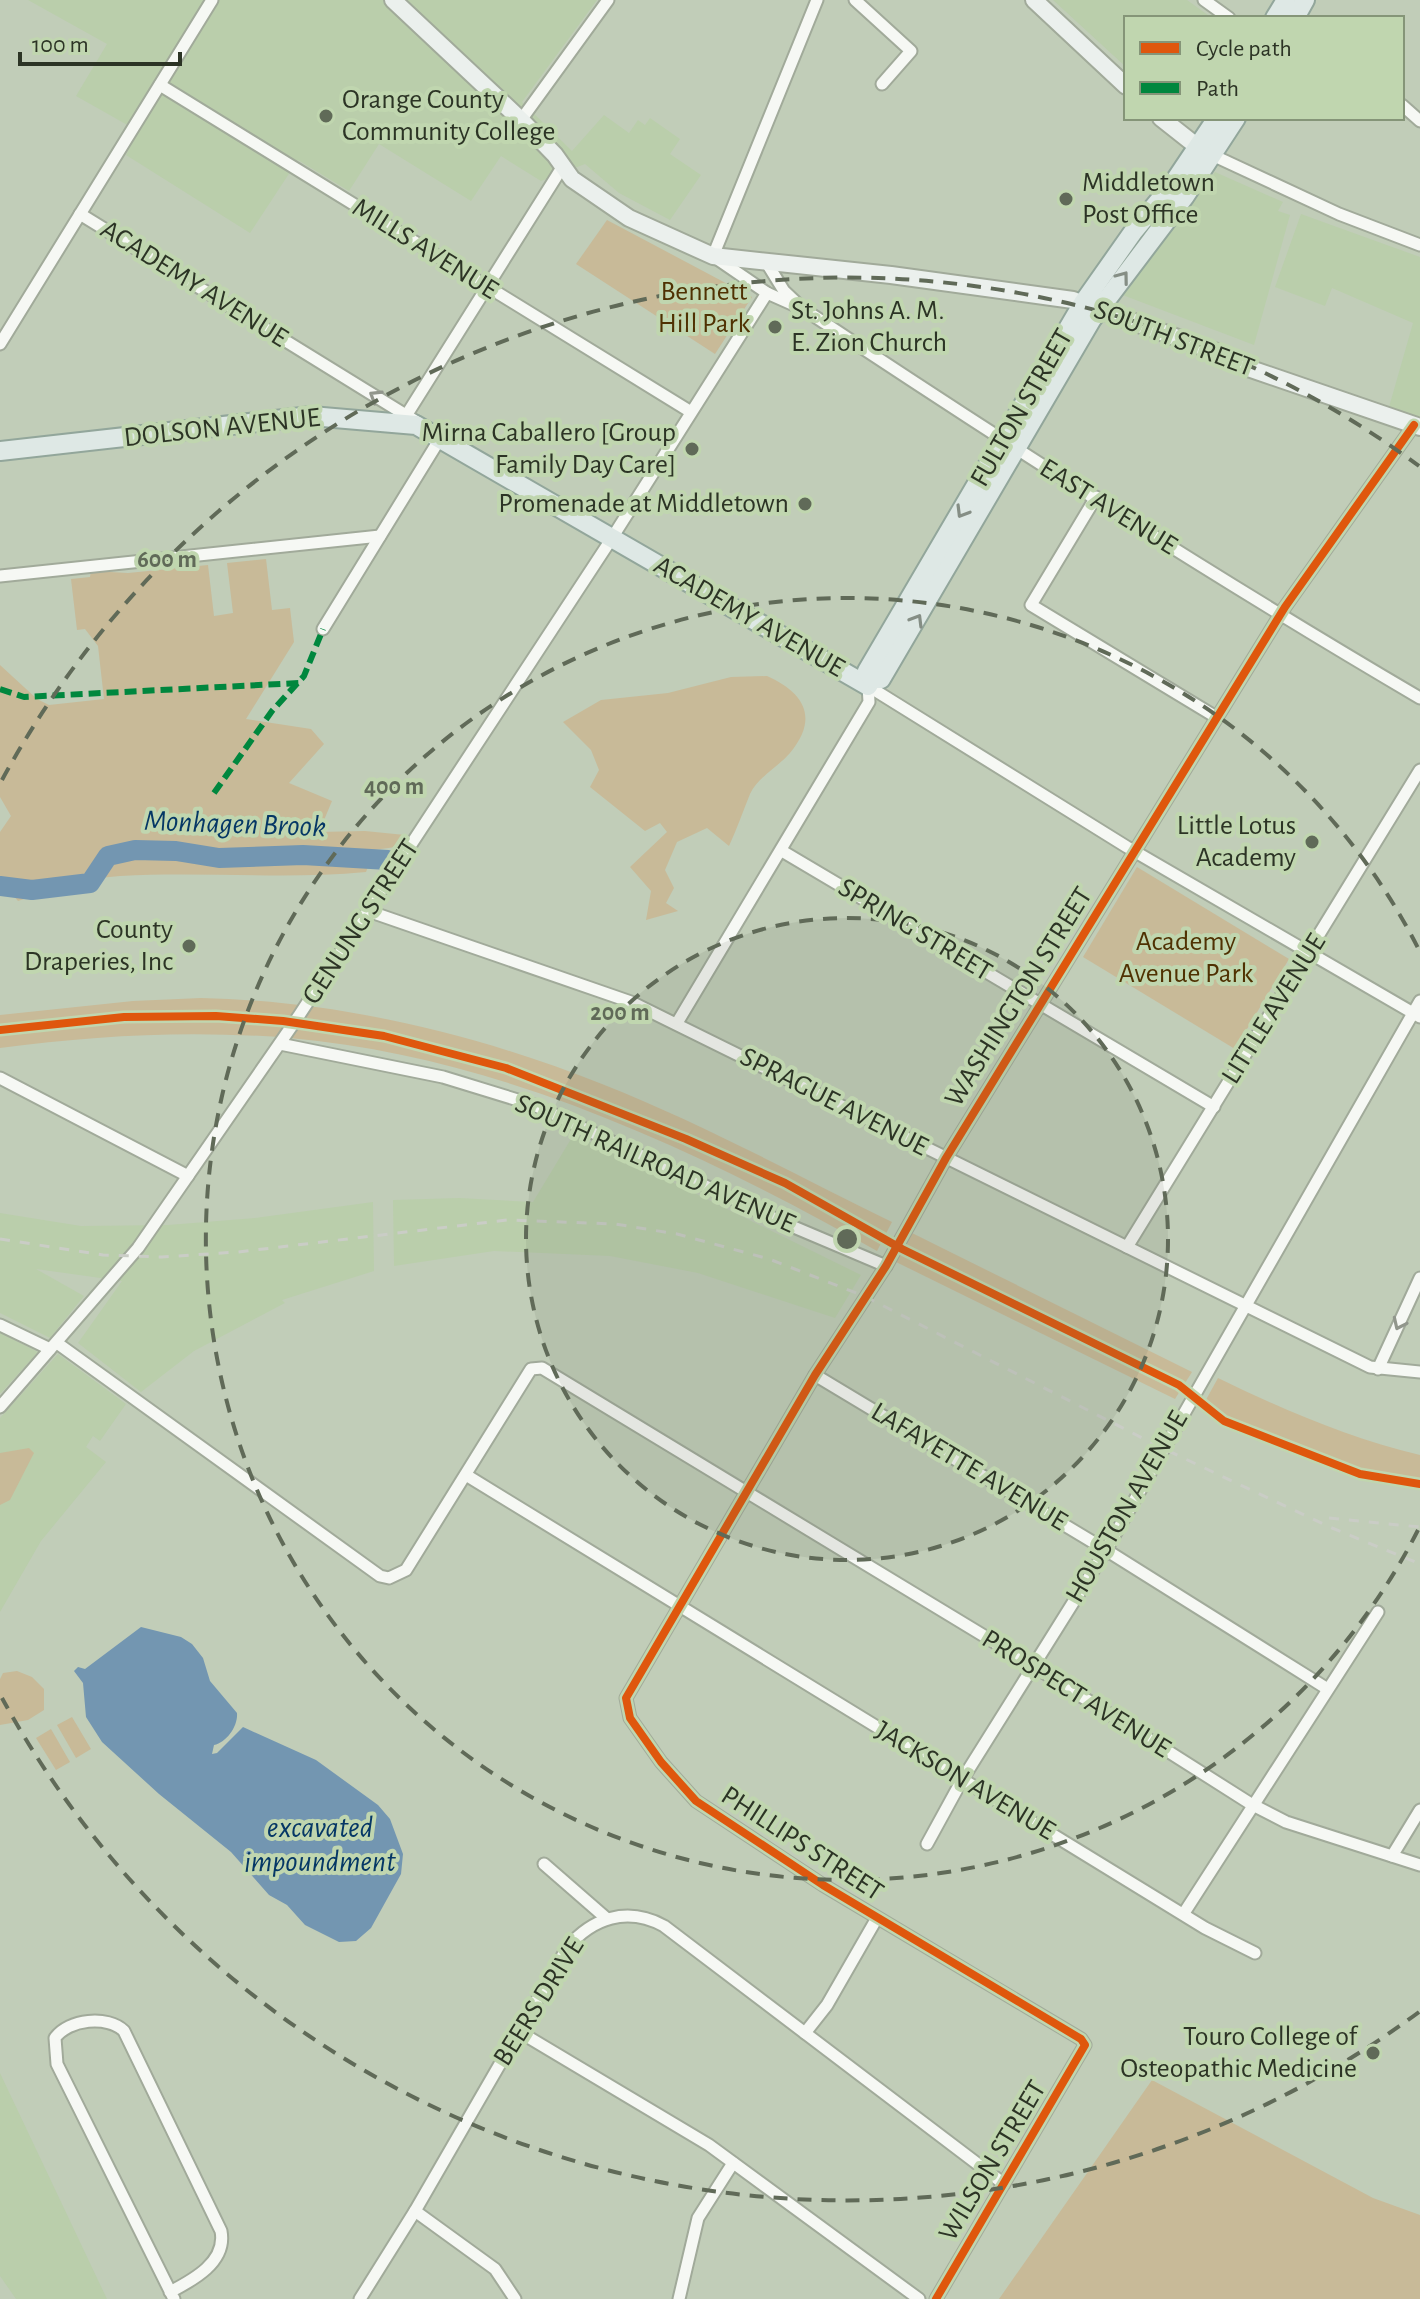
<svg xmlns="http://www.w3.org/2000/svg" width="1420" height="2299" font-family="'Alegreya Sans',sans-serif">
<rect width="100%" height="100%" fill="#c1cdb8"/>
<g fill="#baceab">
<path d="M28 0H597L522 102 572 151 604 115 629 133 638 120 645 125 650 118 680 139 670 154 701 175 670 220 619 193 585 164 541 181 501 156 471 201 379 144 349 191 298 160 250 233 126 155 138 131 76 96 107 44Z"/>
<path d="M1053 0H1187L1212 18H1126V67Z"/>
<path d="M1215 172 1283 202 1278 211 1290 215 1254 345 1120 294Z"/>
<path d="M1301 214 1420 257V417L1389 407 1413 323 1332 288 1325 306 1275 287Z"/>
<path d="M574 1134 861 1275 835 1318 698 1273 610 1256 494 1251 394 1266 393 1200 459 1198 533 1202Z"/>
<path d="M373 1202 374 1271 282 1300 285 1303 194 1351 141 1392 78 1343 122 1281 36 1269 84 1296 50 1338 0 1313V1213L81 1226 168 1225 255 1218Z"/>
<path d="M0 1333 38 1352 1 1393H0Z"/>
<path d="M58 1354 126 1404 100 1441 93 1436 86 1447 106 1462 41 1541 0 1612V1418Z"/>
<path d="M0 2073 107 2299H16L0 2276Z"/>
</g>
<g fill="#c8ba98">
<path d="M607 220 752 297 715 354 576 264Z"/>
<path d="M266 559 272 610 290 608 294 642 246 719 311 729 324 744 289 783 332 801 319 832 365 831 405 835 396 847 358 852 371 859 366 872C284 880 202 871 120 876 85 878 52 890 18 901L0 879V832L11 816 0 797V665L37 699 49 705 104 699 98 646 85 629 77 630 71 579 90 577 91 571 128 573 208 565 214 616 233 613 227 563Z"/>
<path d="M767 676C803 692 820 717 790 753 778 767 758 777 750 794 743 811 737 829 729 846L707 828 677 842 665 870 674 888 666 903 678 911 646 920 651 891 630 867 667 832 660 823 645 831 590 787 599 770 591 750 563 722 601 700 668 693 731 677Z"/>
<path d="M1137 867 1289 959 1235 1049 1083 957Z"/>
<path d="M201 998C338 1001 474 1033 602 1084 701 1123 796 1175 892 1222L877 1251C698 1150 497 1056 290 1038 193 1030 96 1035 0 1048V1015L133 1001Z"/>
<path d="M912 1233 1192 1372 1175 1399 896 1262Z"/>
<path d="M1218 1378C1284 1410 1348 1438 1420 1455V1488C1343 1470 1273 1441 1202 1407Z"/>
<path d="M29 1448 34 1453 10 1500 0 1505V1453Z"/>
<path d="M17 1671 32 1677 44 1689V1710L28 1720 0 1725V1679L3 1673Z"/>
<path d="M72 1717 91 1749 76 1758 57 1725Z"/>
<path d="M51 1729 70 1762 56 1770 36 1738Z"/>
<path d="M1152 2080 1373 2198 1420 2215V2299H999Z"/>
</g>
<path fill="#7396b1" d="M141 1627 181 1637 192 1644 203 1658 210 1681 237 1713C238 1726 227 1742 214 1745L212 1754 217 1753 243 1727 316 1760 378 1805 390 1819 403 1854 401 1874 371 1928 356 1941 339 1942 305 1925 287 1905 269 1895 231 1852 159 1794 102 1742 86 1717 83 1683 74 1671 78 1667 85 1669Z"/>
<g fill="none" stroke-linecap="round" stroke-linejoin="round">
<path stroke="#7396b1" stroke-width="20" d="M0 886 32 890 90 883 108 856 135 850 176 851 219 858 303 855 388 860"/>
<g stroke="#a1aa9a" stroke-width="15">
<g id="street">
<path d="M855 0 911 51 882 84"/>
<path d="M1204 0 1229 18"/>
<path d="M160 85 691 412"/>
<path d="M1402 105 1420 121"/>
<path d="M521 120 608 0"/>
<path d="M1208 153 1339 214 1420 245"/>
<path d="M80 214 417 422"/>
<path d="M765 260 784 291 802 308C1005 443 1210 575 1420 698"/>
<path d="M794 305 767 293 713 256 817 0"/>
<path d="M0 344 212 0"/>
<path d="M404 419 563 166"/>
<path d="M1096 497 1031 605 1216 717"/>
<path d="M0 576 380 536"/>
<path d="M323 629 441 437 438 435"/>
<path d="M868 686 1127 847 1420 1017"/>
<path d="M782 851 1214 1107"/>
<path d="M368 911 631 1002 1370 1367 1420 1372"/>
<path d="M677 1023 869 702 868 686"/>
<path d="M280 1044 443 1077 534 1105 782 1222 886 1266"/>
<path d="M0 1078 188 1176"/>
<path d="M1127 1247 1420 770"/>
<path d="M0 1325 50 1349"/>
<path d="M57 1343 380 1576 389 1578 406 1570 531 1369 542 1368 1032 1665 1251 1804 1286 1822 1420 1865"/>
<path d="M1378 1369 1420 1278"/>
<path d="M815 1375 1106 1550 1326 1688"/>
<path d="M0 1407 138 1248 298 1017 612 538 767 293"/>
<path d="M466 1475 1205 1928 1255 1953"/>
<path d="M927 1844 962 1780 1106 1550 1420 1001"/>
<path d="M1392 1856 1420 1810"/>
<path d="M544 1864 606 1918"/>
<path d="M1184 1913 1378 1612"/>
<path d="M518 2031 709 2145 919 2299"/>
<path d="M805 2033 827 2005 877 1918"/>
<path d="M415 2211 495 2269 515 2299"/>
<path d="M170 2292C193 2280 227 2262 221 2231L124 2031C108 2015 68 2019 55 2038L57 2064 174 2299"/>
<path d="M360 2299 415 2211 567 1948C592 1918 627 1906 664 1926L1004 2184"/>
<path d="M679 2299 698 2218 733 2163"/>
<path d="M936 2299 1085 2045 1081 2039 823 1885 696 1801 661 1762 630 1718 626 1698 815 1375 886 1266 946 1158 1285 607 1414 425"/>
</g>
</g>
<g stroke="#a1aa9a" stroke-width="20">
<g id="secondary">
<path d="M393 0 521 120 555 155 572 179 629 218 713 256 891 275 1073 300 1219 353 1248 368 1420 427"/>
<path d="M1034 0 1126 86"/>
<path d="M1161 118 1199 148"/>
</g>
</g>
<g stroke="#92a69b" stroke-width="22">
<g id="primary">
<path d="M1275 18 1286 0"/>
<path d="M1295 18 1305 0"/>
<path d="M0 451 311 416 416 425 868 686 872 679H881L1092 319 1185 196 1236 118"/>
<path d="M872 679 867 671 1083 303 1133 232 1172 185 1217 118"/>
</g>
</g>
<use href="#street" stroke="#f6f8f4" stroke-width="11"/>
<use href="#secondary" stroke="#ebf0ed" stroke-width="16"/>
<use href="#primary" stroke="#dee8e5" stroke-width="18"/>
<g stroke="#cacdc6" stroke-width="3" stroke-dasharray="10 10" stroke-linecap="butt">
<path d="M0 1239 103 1255 162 1257 238 1252 507 1220 615 1224 677 1234 769 1259 864 1296 1162 1448 1332 1528 1420 1564"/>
<path d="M1329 1518 1420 1527"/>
</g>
<g stroke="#00873e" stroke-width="6" stroke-dasharray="12 6" stroke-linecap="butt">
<path d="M0 689 24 697 299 683"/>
<path d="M214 793 272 711 304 676 323 629"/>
</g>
<g stroke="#c0d6af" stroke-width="13">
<g id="cycleway">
<path d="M0 1030 124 1017 216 1016 283 1021 384 1036 506 1068 686 1139 785 1183 902 1249 1179 1385 1224 1421 1360 1474 1420 1484"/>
<path d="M936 2299 1085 2045 1081 2039 823 1885 696 1801 661 1762 630 1718 626 1698 815 1375 886 1266 946 1158 1285 607 1414 425"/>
</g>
</g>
<use href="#cycleway" stroke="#df570d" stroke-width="8"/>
</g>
<defs><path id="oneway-chevron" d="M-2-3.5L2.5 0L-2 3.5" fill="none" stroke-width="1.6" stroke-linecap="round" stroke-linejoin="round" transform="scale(2)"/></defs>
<g stroke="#858e85">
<use href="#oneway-chevron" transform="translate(1123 277) rotate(-53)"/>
<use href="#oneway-chevron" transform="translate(962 512) rotate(121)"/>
<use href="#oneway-chevron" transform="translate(917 620) rotate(-59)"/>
</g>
<g stroke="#91968c">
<use href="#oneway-chevron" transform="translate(375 396) rotate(-148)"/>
<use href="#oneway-chevron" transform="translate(1399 1324) rotate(115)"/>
</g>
<circle cx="847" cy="1239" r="321" fill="#606a58" fill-opacity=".12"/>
<g fill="none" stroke="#606a58" stroke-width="4" stroke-dasharray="14 10">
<circle cx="847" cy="1239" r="321"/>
<path d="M1418 1530A641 641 0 1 1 1418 948"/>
<path d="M1419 2012A962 962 0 0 1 2 1698M2 780A962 962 0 0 1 1419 466"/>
</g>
<g fill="#606a58" stroke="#c0d6af" stroke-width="3">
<circle cx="326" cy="116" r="8"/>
<circle cx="1066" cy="199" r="8"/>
<circle cx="775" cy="327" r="8"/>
<circle cx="692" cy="449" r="8"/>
<circle cx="805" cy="504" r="8"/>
<circle cx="1312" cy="842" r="8"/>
<circle cx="189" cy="946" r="8"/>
<circle cx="1373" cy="2053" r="8"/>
</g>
<g text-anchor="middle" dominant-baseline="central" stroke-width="8" stroke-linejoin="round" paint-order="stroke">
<g font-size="28" fill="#2c3425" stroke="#c0d6af" text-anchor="end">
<text x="342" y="100" text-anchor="start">Orange County<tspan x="342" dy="32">Community College</tspan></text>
<text x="1082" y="183" text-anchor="start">Middletown<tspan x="1082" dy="32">Post Office</tspan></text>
<text x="791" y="311" text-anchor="start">St. Johns A. M.<tspan x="791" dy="32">E. Zion Church</tspan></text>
<text x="676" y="433">Mirna Caballero [Group<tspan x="676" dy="32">Family Day Care]</tspan></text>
<text x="789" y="504">Promenade at Middletown</text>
<text x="1296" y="826">Little Lotus<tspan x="1296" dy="32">Academy</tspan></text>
<text x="173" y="930">County<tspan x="173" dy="32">Draperies, Inc</tspan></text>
<text x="1357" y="2037">Touro College of<tspan x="1357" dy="32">Osteopathic Medicine</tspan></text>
</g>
<g font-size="28" fill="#2c3425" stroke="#c0d6af">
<text transform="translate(425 249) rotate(32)">MILLS AVENUE</text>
<text transform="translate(194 284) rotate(32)">ACADEMY AVENUE</text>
<text transform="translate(1174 339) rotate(21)">SOUTH STREET</text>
<text transform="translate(1022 408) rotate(-60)">FULTON STREET</text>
<text transform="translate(222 428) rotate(-6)">DOLSON AVENUE</text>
<text transform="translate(1108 507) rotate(32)">EAST AVENUE</text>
<text transform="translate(749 617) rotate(30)">ACADEMY AVENUE</text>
<text transform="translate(361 922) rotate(-57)">GENUNG STREET</text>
<text transform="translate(915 930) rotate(31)">SPRING STREET</text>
<text transform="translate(1019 997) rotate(-58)">WASHINGTON STREET</text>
<text transform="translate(1274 1009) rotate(-58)">LITTLE AVENUE</text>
<text transform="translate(834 1102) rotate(27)">SPRAGUE AVENUE</text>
<text transform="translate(655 1164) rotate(24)">SOUTH RAILROAD AVENUE</text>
<text transform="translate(969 1467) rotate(31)">LAFAYETTE AVENUE</text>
<text transform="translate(1127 1507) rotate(-60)">HOUSTON AVENUE</text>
<text transform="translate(1076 1694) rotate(32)">PROSPECT AVENUE</text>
<text transform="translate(965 1781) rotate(31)">JACKSON AVENUE</text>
<text transform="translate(802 1844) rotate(33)">PHILLIPS STREET</text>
<text transform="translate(539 2002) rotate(-58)">BEERS DRIVE</text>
<text transform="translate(993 2161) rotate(-59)">WILSON STREET</text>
</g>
<g font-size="28" fill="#4f3102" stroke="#c0d6af">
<text x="704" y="292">Bennett<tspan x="704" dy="32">Hill Park</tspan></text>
<text x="1186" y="942">Academy<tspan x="1186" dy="32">Avenue Park</tspan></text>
</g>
<g font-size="30" font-style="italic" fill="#053765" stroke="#c0d6af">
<text transform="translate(235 824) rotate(2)">Monhagen Brook</text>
<text x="320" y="1828">excavated<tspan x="320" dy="34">impoundment</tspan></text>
</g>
</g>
<circle cx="847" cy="1239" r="12" fill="#606a58" stroke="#c0d6af" stroke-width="4"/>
<g font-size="24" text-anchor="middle" font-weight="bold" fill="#606a58" stroke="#c0d6af" stroke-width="8" stroke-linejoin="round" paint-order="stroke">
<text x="167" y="567">600 m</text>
<text x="394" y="794">400 m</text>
<text x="620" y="1020">200 m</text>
</g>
<rect x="1124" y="16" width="280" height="104" fill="#c0d6af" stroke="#859578" stroke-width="2"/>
<rect x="1140" y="42" width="40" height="12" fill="#df570d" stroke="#859578" stroke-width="2"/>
<text x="1196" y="56" font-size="24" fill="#2c3425">Cycle path</text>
<rect x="1140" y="82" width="40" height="12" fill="#00873e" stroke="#859578" stroke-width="2"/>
<text x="1196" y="96" font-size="24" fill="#2c3425">Path</text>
<path d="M20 52v12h160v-12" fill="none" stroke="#2c3425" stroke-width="4"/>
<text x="32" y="52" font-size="24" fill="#2c3425" stroke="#c0d6af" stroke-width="6" paint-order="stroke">100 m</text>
</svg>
